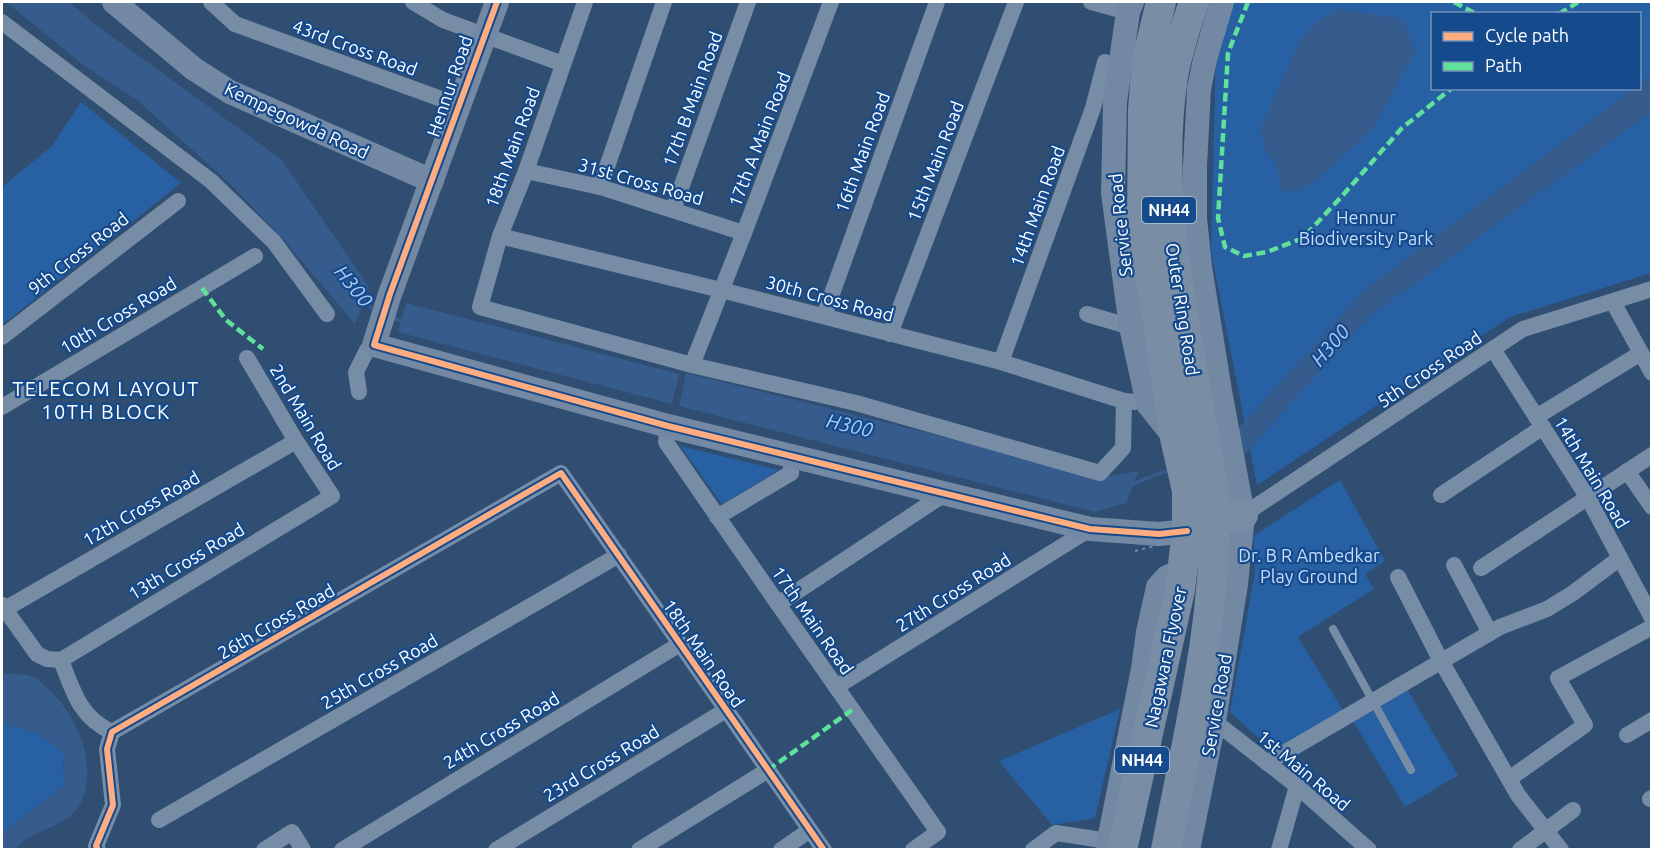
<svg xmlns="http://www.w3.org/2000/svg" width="1653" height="851" font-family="Ubuntu,sans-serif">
<rect width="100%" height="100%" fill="#304e72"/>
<g fill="#2860a4" fill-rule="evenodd">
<path d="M1233 2H1651V273L1510 317 1257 485 1211 251 1216 51ZM1432 14H1640V88H1432Z"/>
<path d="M81 102 181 183 2 325V187L52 146Z"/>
<path d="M680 446 779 470 722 504Z"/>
<path d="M1340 480 1385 561 1365 574 1374 589 1298 637 1344 712 1272 750 1230 712 1255 572 1253 536Z"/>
<path d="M1407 689 1458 775 1405 807 1353 721Z"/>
<path d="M1120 709 1095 818 1052 825 999 761Z"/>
<path d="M2 723 41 735 63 753 64 785 2 834Z"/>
</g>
<g fill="#355c8c">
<path d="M6 2H69L96 25 281 159 369 287 355 324 284 240 228 182 137 100 86 67Z"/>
<path d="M1340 9 1398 18 1405 23 1415 52 1373 129 1312 184 1290 192 1281 189 1277 166 1266 152 1260 129 1301 38 1318 20Z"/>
<path d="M1651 75V112L1370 316 1241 458 1235 432 1365 289 1633 89 1640 88V84Z"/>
<path d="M406 303 679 374 672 404 398 332Z"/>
<path d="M686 373 1105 477 1139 471 1126 503 1095 512 679 406Z"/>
<path d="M2 674C10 674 26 673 34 677 39 679 44 686 48 689 78 715 100 770 79 806 68 826 32 830 15 849H2V834L64 785 63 753 41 735 2 723Z"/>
</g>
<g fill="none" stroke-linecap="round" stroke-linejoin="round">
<g stroke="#355c8c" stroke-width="4">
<path d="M361 295 375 312"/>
<path d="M390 318 406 322"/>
<path d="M1132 484 1169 470"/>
</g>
<path stroke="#778da5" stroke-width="8" d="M1333 629 1411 770"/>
<g stroke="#778da5" stroke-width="16">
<path d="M211 2 235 24 458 105"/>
<path d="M413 2 443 20 563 64"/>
<path d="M585 2 526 171 500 236 480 307 692 365 856 403 1100 473 1123 448 1124 401"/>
<path d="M1091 2 1128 12"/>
<path d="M2 22 211 181 274 242 327 314"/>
<path d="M526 171 600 187 744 233"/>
<path d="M600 187 664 2"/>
<path d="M673 210 748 2"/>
<path d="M500 236 721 290 1001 362 1124 401 1135 402"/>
<path d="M1613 302 1652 373"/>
<path d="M1087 314 1131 327"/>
<path d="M824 316 937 2"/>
<path d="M890 334 1016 2"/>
<path d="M2 337 178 201"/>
<path d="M1493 349 1588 498 1652 618"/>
<path d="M1001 362 1093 108 1105 62"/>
<path d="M692 365 744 233 831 2"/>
<path d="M359 392 356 372 367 350"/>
<path d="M2 407 255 256"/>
<path d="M1536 417 1641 353"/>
<path d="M668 426 666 442 778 604 938 832 913 850"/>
<path d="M1627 471 1652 507"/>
<path d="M1441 495 1543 427"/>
<path d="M1243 515 1523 329 1652 289"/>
<path d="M717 517 791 473V456"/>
<path d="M1454 565 1490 633"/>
<path d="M1481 568 1652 455"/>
<path d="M1398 577 1441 661 1518 795 1561 850"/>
<path d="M778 604 946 493"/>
<path d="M2 605 37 654 47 659 61 660"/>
<path d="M5 609 296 441"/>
<path d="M61 660 332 496 296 441 247 358"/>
<path d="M61 660C73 691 80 718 112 732"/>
<path d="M836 687 1090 529"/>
<path d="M1214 721 1297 786 1369 850"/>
<path d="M1627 735 1652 720"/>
<path d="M1267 763 1500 627 1547 609 1573 593 1620 558"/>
<path d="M1509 779 1585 725 1558 678 1652 627"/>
<path d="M1650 799 1652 798"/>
<path d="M159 820 619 555"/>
<path d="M98 850 96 846 113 805 107 749 112 732 561 473 824 850"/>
<path d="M264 850 292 832 303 850"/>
<path d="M342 850 680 644"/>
<path d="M496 850 726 710"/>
<path d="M639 850 768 770"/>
<path d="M781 850 810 830"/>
<path d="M1033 850 1056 833 1109 841"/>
<path d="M1279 850 1297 786"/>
<path d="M1520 850 1573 810"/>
</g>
<g stroke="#7388a2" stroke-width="24">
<path d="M114 2 194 69 230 92 432 181"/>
<path d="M497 2 390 294 374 345 668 426 1090 529 1159 534 1187 531"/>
<path d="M1132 2 1128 12 1115 102 1113 193 1131 327 1148 404 1175 438"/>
<path d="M1107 850 1143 669 1148 632 1158 587 1167 577 1183 570"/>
<path d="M1188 850 1214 721 1236 584 1243 515 1220 391 1200 267 1195 218V166L1199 89 1205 59 1222 2"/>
</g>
<g stroke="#798ea5" stroke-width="30">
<path d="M1215 520 1243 515"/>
<path d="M1122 850 1180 590 1187 531V491L1175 438 1142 220 1143 110 1147 60 1161 2"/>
<path d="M1166 850C1188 733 1219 614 1214 494 1206 446 1197 398 1189 350 1173 260 1159 168 1173 77 1177 51 1186 26 1194 2"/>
</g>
<path stroke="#778da5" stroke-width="2" stroke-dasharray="3 4.5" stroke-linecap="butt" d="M1135 551 1247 522"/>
<g stroke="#60e19b" stroke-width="4.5" stroke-dasharray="9 4.5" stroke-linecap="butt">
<path d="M1248 2 1228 53 1218 218 1225 247 1244 256 1267 252 1303 238 1343 195 1402 128 1452 88"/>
<path d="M1454 2 1476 14"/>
<path d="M1559 14 1578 2"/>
<path d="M202 288 226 320 263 349"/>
<path d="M768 770 852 710"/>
</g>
<g stroke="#154a8d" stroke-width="10">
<g id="cycleway">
<path d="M497 2 390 294 374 345 668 426 1090 529 1159 534 1187 531"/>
<path d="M98 850 96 846 113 805 107 749 112 732 561 473 824 850"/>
</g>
</g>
<use href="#cycleway" stroke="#ffac80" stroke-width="6"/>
</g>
<g text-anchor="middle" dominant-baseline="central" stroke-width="4.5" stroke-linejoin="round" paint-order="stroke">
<g fill="#154a8d" stroke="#b9c9dd" stroke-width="1.5">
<rect x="1142" y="197" width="54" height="26" rx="4.5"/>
<rect x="1115" y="747" width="54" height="26" rx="4.5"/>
</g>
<g font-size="16" font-weight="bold" fill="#fff">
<text x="1169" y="210">NH44</text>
<text x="1142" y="760">NH44</text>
</g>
<g font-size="18" fill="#fff" stroke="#154a8d">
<text transform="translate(355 47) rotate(20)">43rd Cross Road</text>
<text transform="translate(449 86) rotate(-71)">Hennur Road</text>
<text transform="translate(692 99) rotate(-70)">17th B Main Road</text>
<text transform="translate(297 120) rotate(25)">Kempegowda Road</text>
<text transform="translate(759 139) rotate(-69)">17th A Main Road</text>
<text transform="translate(512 147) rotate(-70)">18th Main Road</text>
<text transform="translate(862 152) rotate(-70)">16th Main Road</text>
<text transform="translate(935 161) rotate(-69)">15th Main Road</text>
<text transform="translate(641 181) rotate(16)">31st Cross Road</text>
<text transform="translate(1037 206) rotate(-70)">14th Main Road</text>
<text transform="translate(1120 225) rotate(-96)">Service Road</text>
<text transform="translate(78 253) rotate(-38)">9th Cross Road</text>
<text transform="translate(830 298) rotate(15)">30th Cross Road</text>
<text transform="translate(1183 309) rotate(81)">Outer Ring Road</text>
<text transform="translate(118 315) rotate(-31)">10th Cross Road</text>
<text transform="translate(1429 369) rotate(-34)">5th Cross Road</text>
<text transform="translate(306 417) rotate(59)">2nd Main Road</text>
<text transform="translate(1592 472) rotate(59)">14th Main Road</text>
<text transform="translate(141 508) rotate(-30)">12th Cross Road</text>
<text transform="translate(186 561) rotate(-31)">13th Cross Road</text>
<text transform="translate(953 592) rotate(-32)">27th Cross Road</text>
<text transform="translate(813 620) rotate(55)">17th Main Road</text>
<text transform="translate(276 621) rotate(-30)">26th Cross Road</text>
<text transform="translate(704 653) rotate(55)">18th Main Road</text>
<text transform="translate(1165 657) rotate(-78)">Nagawara Flyover</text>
<text transform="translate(379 671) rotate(-30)">25th Cross Road</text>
<text transform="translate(1216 705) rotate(-80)">Service Road</text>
<text transform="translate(501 730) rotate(-31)">24th Cross Road</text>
<text transform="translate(601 763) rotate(-31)">23rd Cross Road</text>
<text transform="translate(1304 770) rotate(40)">1st Main Road</text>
</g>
<g font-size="18" fill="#c5defb" stroke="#154a8d">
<text x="1366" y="217">Hennur<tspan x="1366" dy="21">Biodiversity Park</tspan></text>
<text x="1309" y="555">Dr. B R Ambedkar<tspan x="1309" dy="21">Play Ground</tspan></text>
</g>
<g font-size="20" font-style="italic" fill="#aacef7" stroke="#154a8d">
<text transform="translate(354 286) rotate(51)">H300</text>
<text transform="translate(1330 345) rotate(-49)">H300</text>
<text transform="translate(850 425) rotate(13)">H300</text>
</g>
<g font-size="20" letter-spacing="1.5" fill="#fff" stroke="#154a8d">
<text x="106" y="388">TELECOM LAYOUT<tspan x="106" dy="23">10TH BLOCK</tspan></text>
</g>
</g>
<rect width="1653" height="851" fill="none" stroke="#ffffff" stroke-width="6"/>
<rect x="1431" y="12" width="210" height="78" fill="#154a8d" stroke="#7392bb" stroke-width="1.5"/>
<rect x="1443" y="32" width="30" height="9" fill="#ffac80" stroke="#7392bb" stroke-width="1.5"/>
<text x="1485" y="42" font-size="18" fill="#ffffff">Cycle path</text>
<rect x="1443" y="62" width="30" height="9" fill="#60e19b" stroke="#7392bb" stroke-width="1.5"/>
<text x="1485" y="72" font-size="18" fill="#ffffff">Path</text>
</svg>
